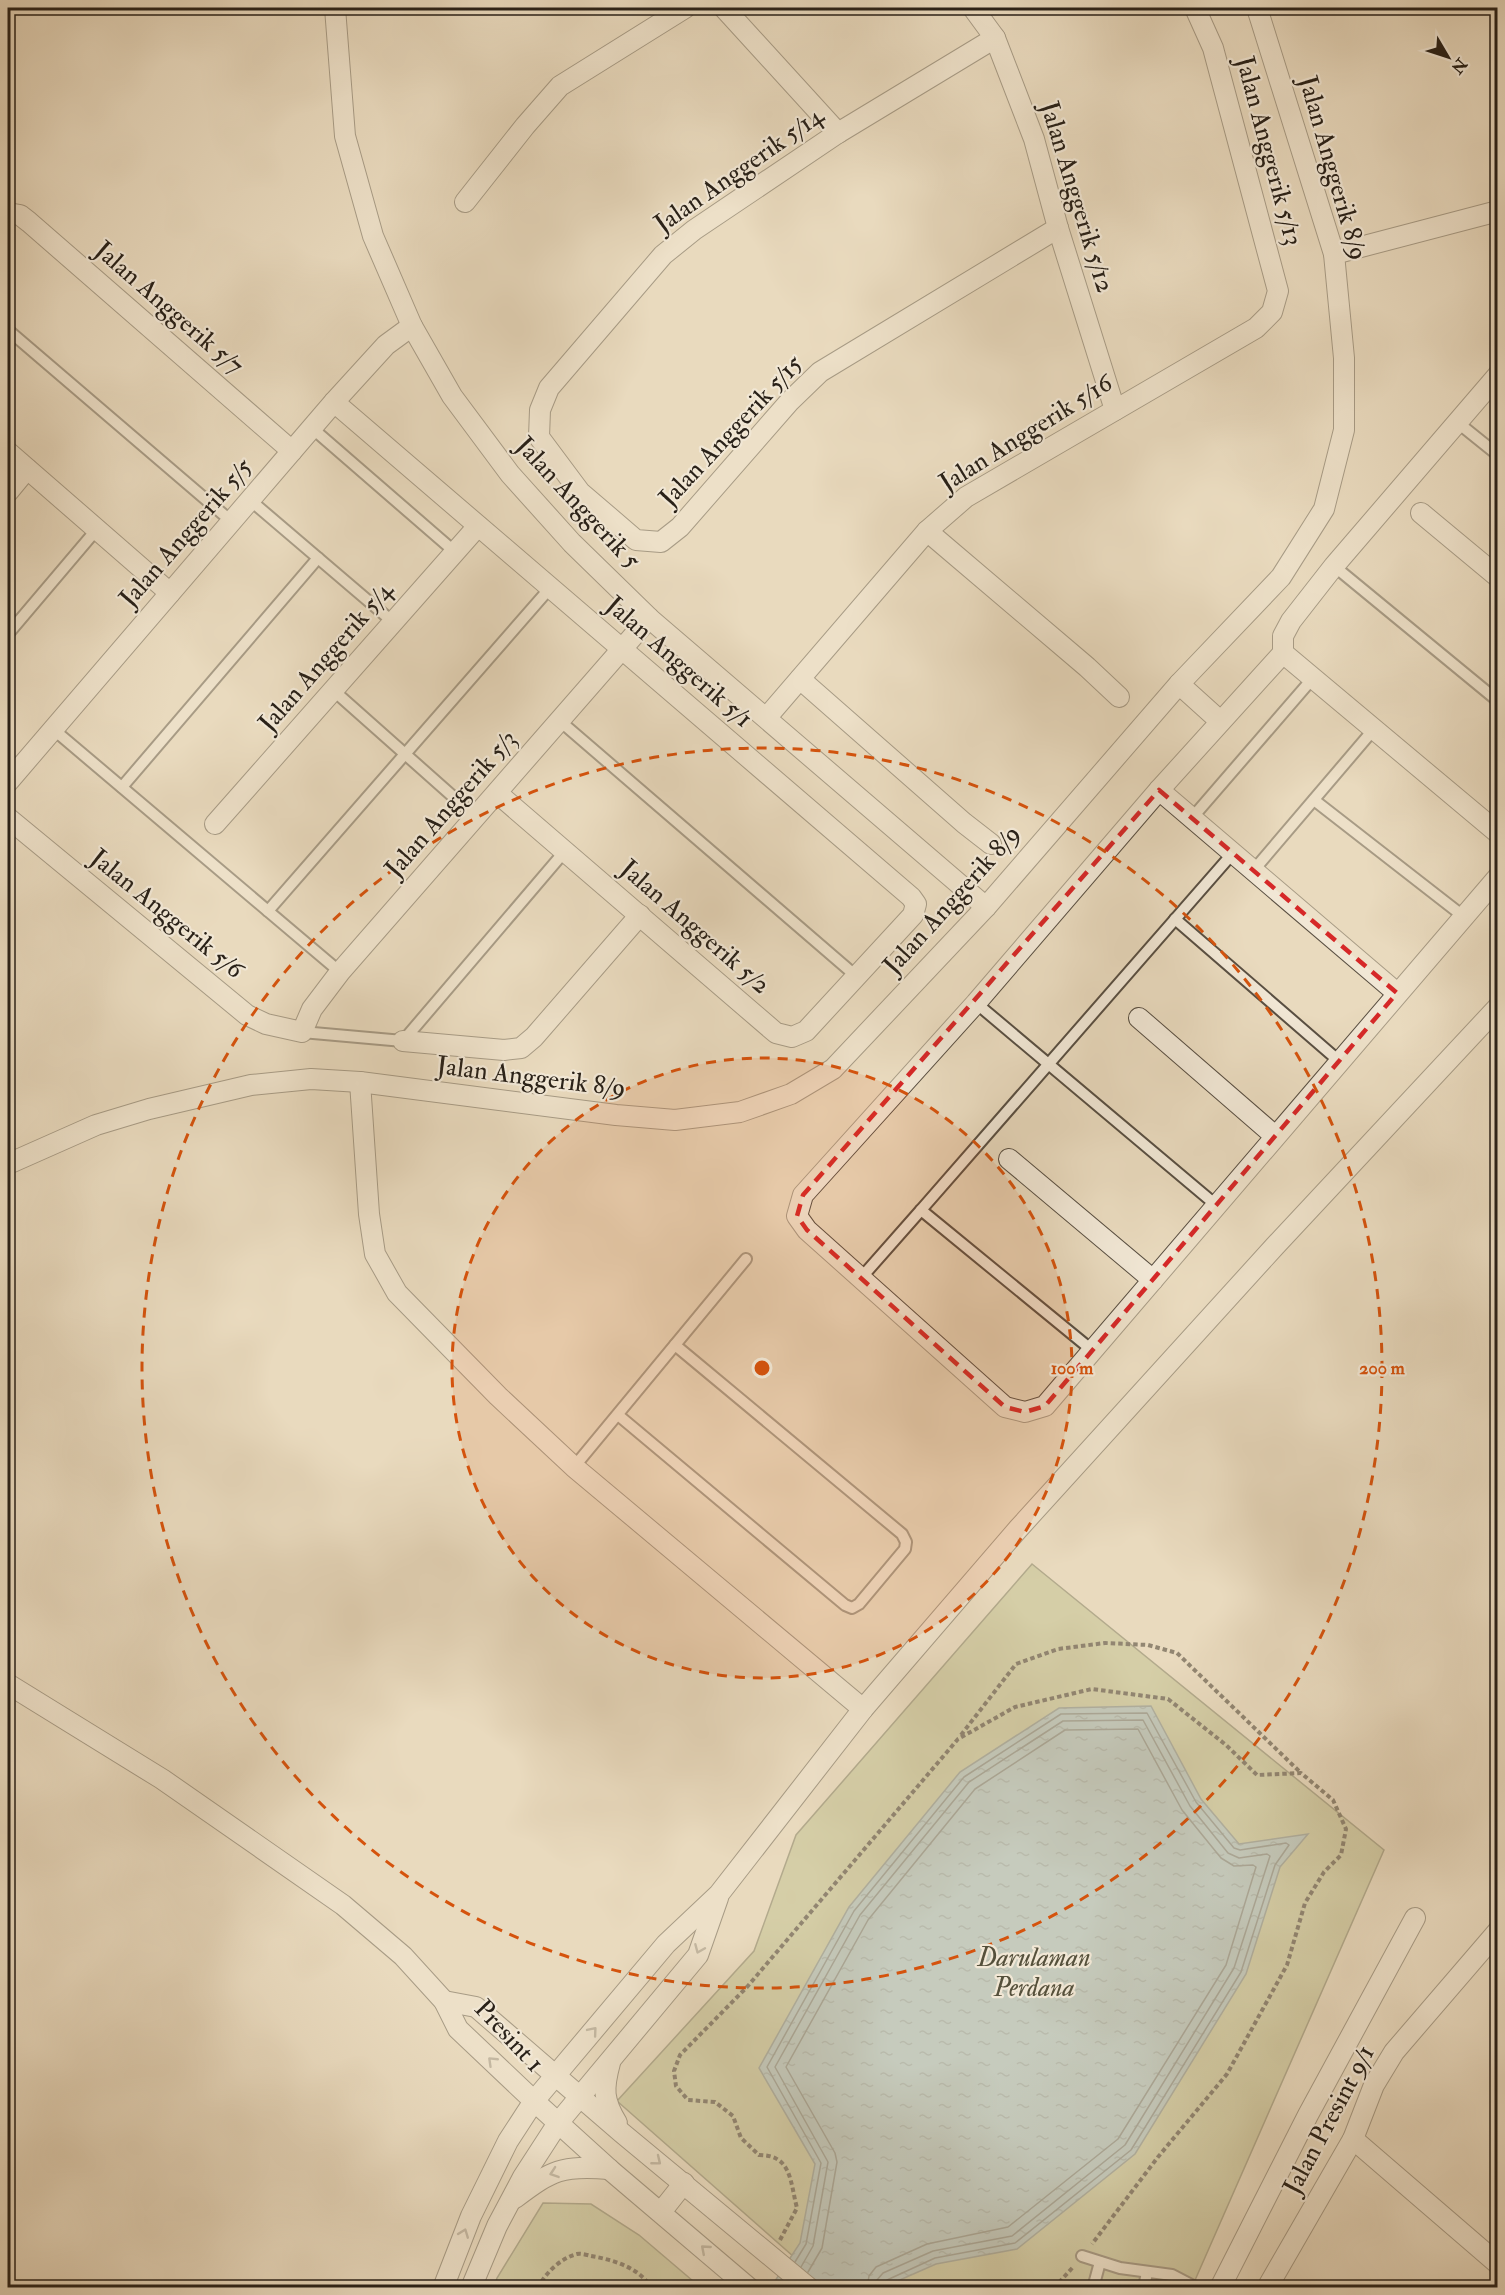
<svg xmlns="http://www.w3.org/2000/svg" width="1505" height="2295" font-family="'IM FELL Double Pica',serif">
<defs>
<pattern id="water-ripples" width="26" height="14" patternUnits="userSpaceOnUse" patternTransform="scale(1.5)"><rect width="26" height="14" fill="#9cb8bc"/><path d="M2 4q2-2 4 0t4 0M15 11q2-2 4 0t4 0" fill="none" stroke="#7f9598"/></pattern>
</defs>
<rect width="100%" height="100%" fill="#e9dabe"/>
<filter id="stains"><feTurbulence type="fractalNoise" baseFrequency=".00333" numOctaves="4"/><feColorMatrix values="0 0 0 0 .2 0 0 0 0 .09 0 0 0 0 .02 0 0 0 .5 -.17"/></filter>
<radialGradient id="worn" r=".72"><stop offset=".6" stop-color="#630" stop-opacity="0"/><stop offset="1" stop-color="#630" stop-opacity=".3"/></radialGradient>
<g fill="#bcbe8d" stroke="#727052" stroke-width="1.5">
<path d="M1032 1564 1384 1850 1192 2287H828L617 2101 754 1951 796 1835Z"/>
<path d="M543 2203 591 2204 639 2235 700 2287H494L497 2278Z"/>
</g>
<path fill="url(#water-ripples)" stroke="#6e7c7a" stroke-width="1.5" d="M1151 1706 1201 1799 1239 1844 1308 1834 1280 1867 1246 1974 1135 2154 1017 2249 936 2264 884 2287H771L800 2243 815 2164 759 2068 849 1907 960 1772 1059 1708Z"/>
<g fill="none" stroke-linecap="round" stroke-linejoin="round">
<g stroke="#626c6a" stroke-width="1.5">
<path d="M795 2262 806 2244 821 2163 767 2067 854 1911 964 1777 1061 1714 1147 1713 1196 1802 1234 1848 1240 1850 1286 1843 1289 1845 1275 1865 1241 1972 1131 2150 1015 2243 935 2258 887 2280 884 2288"/>
<path d="M801 2267 813 2246 828 2162 775 2067 860 1915 969 1782 1063 1721 1143 1720 1190 1806 1228 1853 1239 1858 1267 1854 1270 1856 1234 1968 1125 2145 1012 2236 933 2251 883 2273 877 2280 876 2288"/>
<path d="M808 2272 822 2248 837 2162 835 2153 786 2067 868 1920 975 1789 1065 1730 1138 1729 1182 1810 1221 1858 1234 1866 1253 1865 1256 1867 1226 1965 1118 2139 1008 2227 927 2244 876 2267 869 2276 867 2288"/>
</g>
<g stroke="#594f42" stroke-width="14">
<g id="lane">
<path d="M8 330 231 521"/>
<path d="M1457 422 1498 455"/>
<path d="M312 428 455 552"/>
<path d="M250 500 393 622"/>
<path d="M1334 566 1498 701"/>
<path d="M8 634 97 529"/>
<path d="M333 690 476 817"/>
<path d="M560 721 856 976"/>
<path d="M53 729 340 972"/>
<path d="M122 787 318 558"/>
<path d="M1314 800 1463 916"/>
<path d="M1192 818 1313 678"/>
<path d="M1253 871 1374 729"/>
<path d="M268 911 550 588"/>
<path d="M1175 919 1339 1061"/>
<path d="M976 1003 1216 1205"/>
<path d="M302 1032 403 1041 565 851"/>
<path d="M861 1278 921 1210"/>
<path d="M1093 1351 921 1210 1233 853"/>
<path d="M618 1415 845 1605 852 1608 859 1604 905 1549 906 1542 902 1534 675 1345"/>
<path d="M574 1467 746 1259"/>
<path d="M1082 2256 1120 2268 1172 2275 1197 2288"/>
<path d="M1093 2288 1100 2262"/>
<path d="M1144 2288 1147 2272"/>
</g>
</g>
<g stroke="#594f42" stroke-width="22">
<g id="street">
<path d="M335 8 345 136 373 236 412 326 452 396 510 474 572 543 649 618 986 907"/>
<path d="M724 8 838 133"/>
<path d="M973 8 995 38 1034 139 1058 228 1115 410"/>
<path d="M995 38 838 133 694 230 663 255 549 388 540 410 539 437 580 492 636 540 661 542 680 527 790 401 820 372 1058 228"/>
<path d="M465 202 525 126 560 86 685 8"/>
<path d="M8 213 20 215 29 222 292 451"/>
<path d="M1334 254 1498 211"/>
<path d="M1498 375 1334 566 1291 621 1283 636V653L1159 790 976 1003 803 1195 797 1216 807 1230 1005 1407 1025 1412 1045 1406 1498 877"/>
<path d="M334 402 911 897 916 904 913 915 806 1031 792 1037 776 1033 497 793"/>
<path d="M8 452 170 593"/>
<path d="M8 492 27 469"/>
<path d="M1421 513 1498 577"/>
<path d="M927 531 1087 667 1119 697"/>
<path d="M1283 653 1498 833"/>
<path d="M800 679 964 823 991 844"/>
<path d="M1179 684 1220 721"/>
<path d="M767 717 927 531 966 497 1256 328 1272 312 1278 291 1213 48 1195 8"/>
<path d="M8 782 334 402 386 345 412 326"/>
<path d="M1159 790 1397 993"/>
<path d="M8 818 247 1015 266 1024 302 1032 312 1009 340 972 649 618"/>
<path d="M215 824 478 526"/>
<path d="M1139 1018 1275 1136"/>
<path d="M403 1041 504 1050 521 1048 534 1037 640 915"/>
<path d="M360 1082 369 1214 375 1254 397 1293 498 1396 574 1467 863 1709"/>
<path d="M1009 1159 1153 1280"/>
<path d="M8 1164 96 1125 149 1109 251 1085 311 1079 360 1082 616 1115 675 1120 740 1112 791 1094 833 1069 986 907 1179 684 1281 577 1324 509 1344 430V358L1334 254 1257 8"/>
<path d="M8 1684 162 1779 343 1905 403 1956 444 2001 458 2029 534 2101 609 2169 749 2288"/>
<path d="M444 2001 476 2007 622 2133 809 2288"/>
<path d="M610 2063C603 2089 603 2100 617 2123"/>
<path d="M1353 2139 1498 2264"/>
<path d="M515 2198C552 2170 562 2165 609 2169"/>
<path d="M661 2212 684 2183"/>
<path d="M443 2288 471 2216 508 2141 534 2101 666 1944 719 1894 863 1709 1018 1529 1275 1246 1498 1007"/>
<path d="M471 2288 497 2226 523 2177 558 2123 698 1955 718 1898"/>
<path d="M1220 2288 1308 2115 1415 1918"/>
<path d="M1267 2288 1353 2139 1374 2085 1394 2052 1498 1931"/>
</g>
</g>
<g stroke="#292118" stroke-width="4" stroke-dasharray="4.5 3" stroke-linecap="butt">
<path d="M961 1735 1016 1664 1058 1649 1105 1643 1148 1645 1177 1653 1301 1773"/>
<path d="M780 2240 797 2208C790 2182 792 2155 759 2155L741 2138 733 2116 715 2102 688 2100 676 2086 674 2071 680 2055 747 1987 958 1739 1015 1707 1092 1689 1168 1699 1226 1745 1257 1775 1301 1773 1333 1800 1346 1829 1341 1855 1324 1872 1305 1903 1287 1965 1227 2074 1158 2157 1092 2244"/>
<path d="M538 2288C545 2273 561 2258 577 2254 581 2253 587 2255 591 2256 614 2260 638 2267 652 2288"/>
<path d="M1054 2288 1074 2266"/>
</g>
<use href="#lane" stroke="#f1e7d5" stroke-width="10"/>
<use href="#street" stroke="#f1e7d5" stroke-width="20"/>
</g>
<defs><path id="oneway-chevron" d="M-2-3.5L2.5 0L-2 3.5" fill="none" stroke-width="1.6" stroke-linecap="round" stroke-linejoin="round" transform="scale(1.5)"/></defs>
<g stroke="#978e80">
<use href="#oneway-chevron" transform="translate(699 1949) rotate(113)"/>
<use href="#oneway-chevron" transform="translate(593 2031) rotate(-50)"/>
<use href="#oneway-chevron" transform="translate(492 2061) rotate(-136)"/>
<use href="#oneway-chevron" transform="translate(657 2161) rotate(39)"/>
<use href="#oneway-chevron" transform="translate(554 2173) rotate(161)"/>
<use href="#oneway-chevron" transform="translate(464 2233) rotate(-69)"/>
<use href="#oneway-chevron" transform="translate(705 2249) rotate(-139)"/>
</g>
<path d="M0 0H1505V2295H0ZM1159 790 1397 993 1045 1406 1025 1412 1005 1407 807 1230 797 1216 803 1195Z" fill="#e9dabe" fill-opacity=".55" fill-rule="evenodd"/>
<path fill="none" stroke="#d62828" stroke-width="4.5" stroke-dasharray="12 8" stroke-linejoin="round" d="M1159 790 1397 993 1045 1406 1025 1412 1005 1407 807 1230 797 1216 803 1195Z"/>
<circle cx="762" cy="1368" r="310" fill="#d5530d" fill-opacity=".12"/>
<g fill="none" stroke="#d5530d" stroke-width="3" stroke-dasharray="10 8">
<circle cx="762" cy="1368" r="310"/>
<circle cx="762" cy="1368" r="620"/>
</g>
<g text-anchor="middle" dominant-baseline="central" stroke-width="4.5" stroke-linejoin="round" paint-order="stroke">
<g font-size="26" fill="#292118" stroke="#f1e7d5">
<text transform="translate(1269 151) rotate(75)">Jalan Anggerik 5/13</text>
<text transform="translate(1333 168) rotate(74)">Jalan Anggerik 8/9</text>
<text transform="translate(739 170) rotate(-35)">Jalan Anggerik 5/14</text>
<text transform="translate(1077 197) rotate(73)">Jalan Anggerik 5/12</text>
<text transform="translate(169 308) rotate(41)">Jalan Anggerik 5/7</text>
<text transform="translate(731 431) rotate(-47)">Jalan Anggerik 5/15</text>
<text transform="translate(1026 433) rotate(-32)">Jalan Anggerik 5/16</text>
<text transform="translate(578 503) rotate(47)">Jalan Anggerik 5</text>
<text transform="translate(186 533) rotate(-49)">Jalan Anggerik 5/5</text>
<text transform="translate(326 657) rotate(-49)">Jalan Anggerik 5/4</text>
<text transform="translate(679 662) rotate(41)">Jalan Anggerik 5/1</text>
<text transform="translate(451 804) rotate(-49)">Jalan Anggerik 5/3</text>
<text transform="translate(952 900) rotate(-48)">Jalan Anggerik 8/9</text>
<text transform="translate(167 914) rotate(39)">Jalan Anggerik 5/6</text>
<text transform="translate(695 927) rotate(41)">Jalan Anggerik 5/2</text>
<text transform="translate(531 1077) rotate(7)">Jalan Anggerik 8/9</text>
<text transform="translate(509 2036) rotate(47)">Presint 1</text>
<text transform="translate(1329 2120) rotate(-62)">Jalan Presint 9/1</text>
</g>
<g font-size="26" font-style="italic" fill="#55503b" stroke="#f1e7d5">
<text x="1034" y="1958">Darulaman<tspan x="1034" dy="30">Perdana</tspan></text>
</g>
</g>
<circle cx="762" cy="1368" r="9" fill="#d5530d" stroke="#f1e7d5" stroke-width="3"/>
<g font-size="18" text-anchor="middle" font-weight="bold" fill="#d5530d" stroke="#f1e7d5" stroke-width="4.5" stroke-linejoin="round" paint-order="stroke">
<text x="1072" y="1374">100 m</text>
<text x="1382" y="1374">200 m</text>
</g>
<rect width="1505" height="2295" fill="none" stroke="#e9dabe" stroke-width="30"/>
<rect x="9" y="9" width="1487" height="2277" fill="none" stroke="#292118" stroke-width="3"/>
<rect x="15" y="15" width="1475" height="2265" fill="none" stroke="#292118" stroke-width="1.5"/>
<g transform="translate(1448 57) rotate(129)" stroke="#f1e7d5" stroke-width="4.5" paint-order="stroke">
<path d="M0-4.5L10 22L0 15L-10 22Z" fill="#292118"/>
<text y="-9" font-size="16" font-weight="bold" text-anchor="middle" fill="#292118">N</text>
</g>
<rect width="100%" height="100%" filter="url(#stains)"/>
<rect width="100%" height="100%" fill="url(#worn)"/>
</svg>
